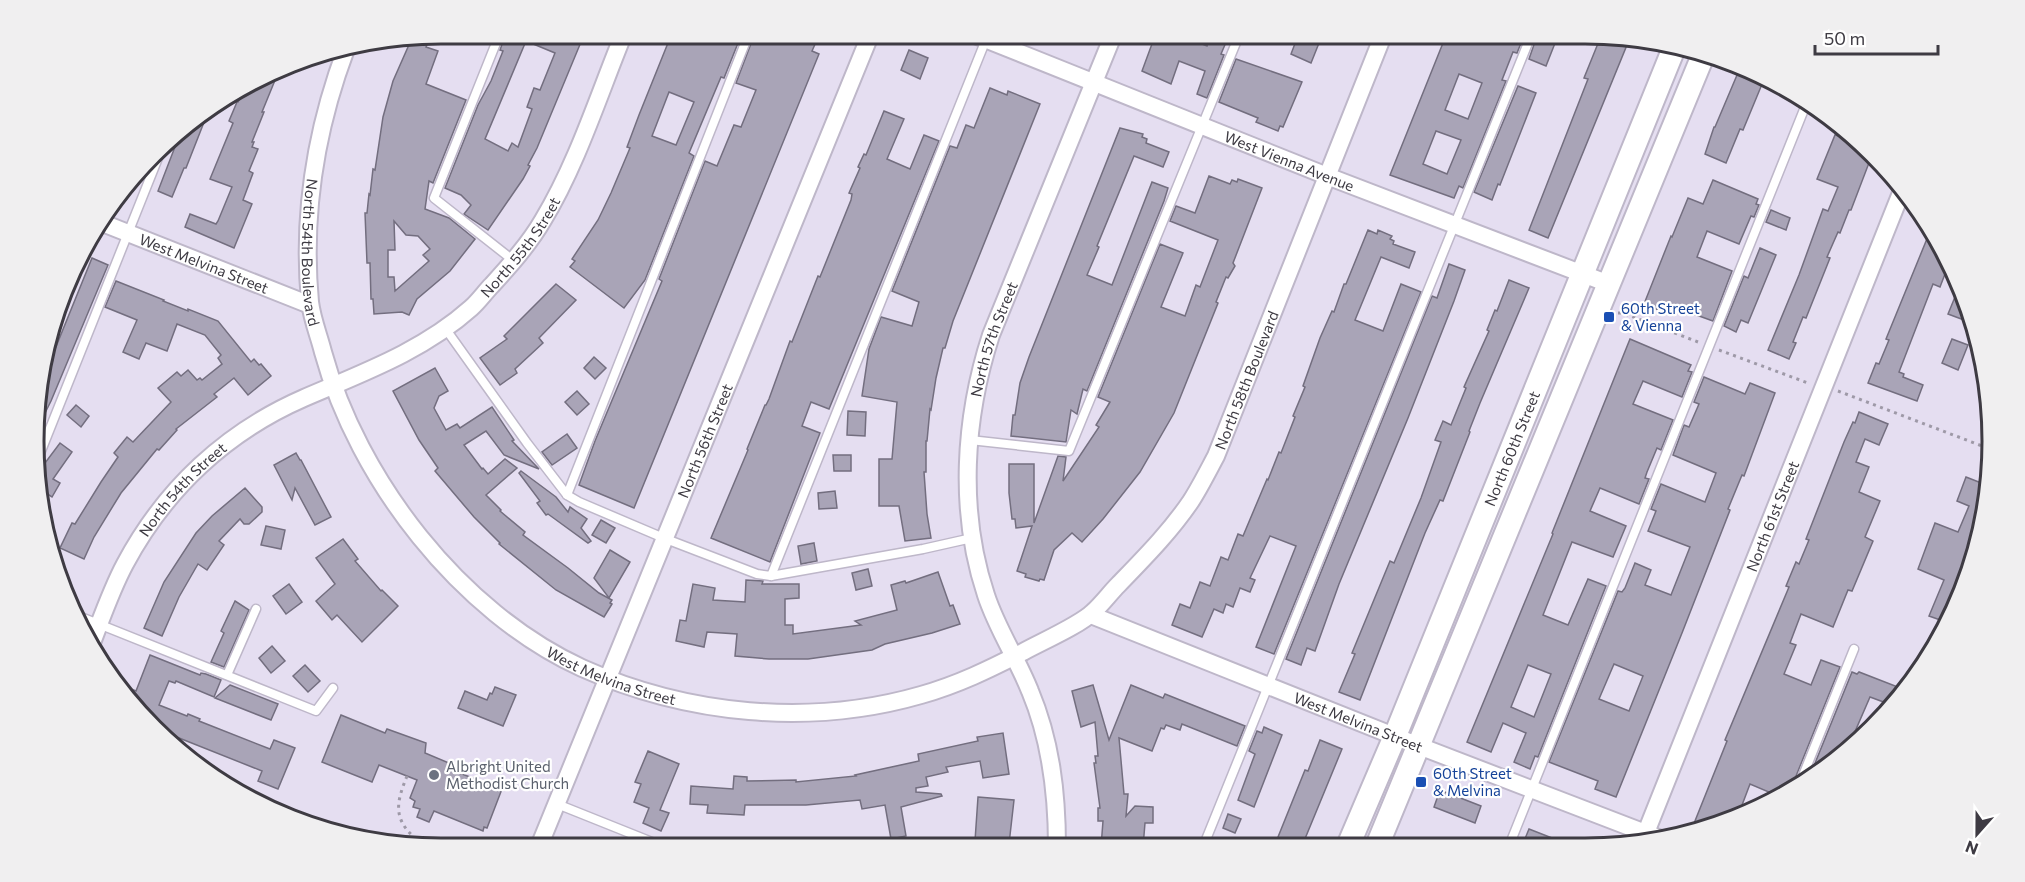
<svg xmlns="http://www.w3.org/2000/svg" width="2025" height="882" font-family="Commissioner,sans-serif">
<rect width="100%" height="100%" fill="#e5def1"/>
<g fill="#a9a4b7" stroke="#736e7f" stroke-width="1.5" fill-rule="evenodd">
<path d="M462 33H493L489 44Z"/>
<path d="M506 33H558L581 42 537 148 528 165 530 166 523 179 488 230 464 214 471 205 461 195 445 188 478 105 491 81 503 51 500 50ZM526 41 555 53 540 90 534 88 527 107 532 109 518 147 512 143 508 151 485 139Z"/>
<path d="M672 33H742L724 78 721 77 689 153 694 156 645 280 624 308 570 267 575 261 572 259 598 220 611 193 630 148 627 147 639 115ZM669 92 694 102 676 145 652 136Z"/>
<path d="M755 33H820L812 51 819 54 634 508 579 485 595 441 662 281 659 279 705 161 717 166 734 125 741 127 756 90 736 83Z"/>
<path d="M1156 33H1174L1207 46 1211 33H1230L1221 54 1224 55 1207 98 1197 94 1205 71 1179 61 1171 84 1142 71Z"/>
<path d="M1299 33H1323L1311 63 1291 54Z"/>
<path d="M1447 33H1525L1517 53 1513 52 1502 80 1506 81 1463 188 1459 186 1454 198 1390 175ZM1459 74 1482 83 1468 119 1445 110ZM1436 131 1461 140 1447 174 1423 164Z"/>
<path d="M1538 33H1559L1546 66 1529 59Z"/>
<path d="M431 35 426 47 438 51 426 84 466 100 433 183 429 181 425 209 449 218 475 239 450 271 417 299 409 315 402 312 374 314 373 299H371L370 263H367L365 213H367L369 194 370 195 373 169 375 170 383 117 393 81 412 38ZM394 221 406 235 418 236 430 249 423 255 429 261 395 291 394 277H388V250H395Z"/>
<path d="M1601 36 1629 40 1548 238 1529 230 1588 79 1584 78Z"/>
<path d="M909 50 928 58 920 79 901 70Z"/>
<path d="M1236 59 1302 82 1283 127 1280 126 1278 131 1256 122 1258 118 1219 102Z"/>
<path d="M280 68 262 112H264L252 142H254L252 147 258 149 249 171 253 173 243 200 252 204 234 248 185 227 190 214 216 224 218 221 232 187 210 179 233 123 229 121 237 102H238L246 84Z"/>
<path d="M1740 68 1748 72 1749 70 1765 77 1743 130 1740 129 1726 163 1705 154 1714 127H1715Z"/>
<path d="M1518 86 1536 93 1500 185 1498 184 1492 200 1474 192Z"/>
<path d="M990 88 1007 95 1008 91 1040 104 953 321 945 348H943L936 378 931 410 930 409 927 441H926V472H924L927 514 931 538 905 541 899 506H879V459H892L897 402 862 396 869 349 881 317 912 326 919 302 892 291 950 146 957 148 966 125 974 128Z"/>
<path d="M210 107 186 168H184L172 197 158 191 183 126Z"/>
<path d="M884 111 904 119 887 159 910 169 924 135 939 141 829 409 811 402 802 426 820 433 770 562 711 538 748 450 747 449 765 405H766L769 399 790 341 792 342 818 276 820 277 851 200 852 194 849 193 860 168 858 167 864 154 866 155Z"/>
<path d="M1843 127 1853 134 1872 155 1851 210H1849L1840 233 1838 232 1827 257 1830 258 1806 318 1803 317 1793 342 1796 343 1789 359 1768 350 1799 275 1823 209 1828 211 1838 187 1817 179 1835 135 1839 136Z"/>
<path d="M1120 128 1143 134 1142 137 1147 139 1146 143 1169 152 1163 167 1134 156 1097 246 1099 247 1087 275 1112 285 1152 182 1168 188 1164 201 1087 391 1083 389 1077 414 1071 410 1066 442 1011 436 1013 415H1015L1020 383 1029 357Z"/>
<path d="M1209 176 1230 184 1232 180 1237 182 1238 179 1262 188 1233 263 1235 266 1228 278 1226 277 1216 302 1218 303 1174 413 1140 472 1103 519 1082 542 1072 533 1054 550 1044 580 1040 579 1039 581 1025 577 1026 574 1017 571 1032 526 1016 528 1015 519H1012L1009 493V464H1034V523L1058 456 1066 457 1063 481 1099 427 1096 425 1110 402 1098 397 1160 244 1183 253 1161 307 1185 316 1196 285 1200 287 1218 240 1170 221 1176 206 1195 213Z"/>
<path d="M1713 180 1758 199 1756 204 1759 205 1754 217 1751 216 1739 244 1707 231 1697 257 1732 271 1713 321 1674 307 1671 315 1644 304 1671 236 1672 237 1688 198 1703 204Z"/>
<path d="M1771 210 1790 218 1786 230 1766 222Z"/>
<path d="M1931 229 1950 261 1940 287 1933 284 1899 372 1904 374 1903 377 1923 385 1917 401 1868 383 1876 363 1879 364 1889 340 1886 339Z"/>
<path d="M1368 230 1377 234 1378 230 1392 236 1390 239 1394 241 1393 244 1415 252 1409 268 1381 257 1355 320 1383 331 1401 284 1421 292 1274 654 1256 647 1296 546 1270 536 1250 578 1255 580 1250 592 1240 588 1233 607 1226 604 1223 613 1214 609 1202 637 1172 625 1180 604 1190 608 1200 582 1210 586 1221 557 1228 560 1238 534 1243 536 1267 479 1268 480 1279 452 1281 453 1295 417 1293 416 1305 387 1303 386 1320 338 1332 311 1334 312 1344 284H1346Z"/>
<path d="M1760 248 1776 255 1748 323 1741 320 1736 332 1724 326 1744 276 1748 278Z"/>
<path d="M92 258 108 265 51 401 35 433 34 432 38 393 53 360 51 359Z"/>
<path d="M1449 264 1465 270 1454 301 1408 418 1339 584 1315 651 1307 648 1301 665 1286 659 1432 296 1437 298Z"/>
<path d="M1509 280 1529 288 1480 403 1469 431 1470 432 1443 501 1440 500 1425 533 1360 700 1339 692 1355 654 1352 653 1390 561 1394 563 1421 498 1441 442 1435 440 1443 421 1451 425 1466 388 1464 387 1489 331 1487 330 1495 310 1497 311Z"/>
<path d="M116 281 164 300 163 301 188 311V309L218 321 251 362 254 359 259 365 261 364 271 376 248 395 234 378 214 394 217 397 176 429 177 430 159 450 157 449 121 493 94 537 84 559 60 548 72 523 75 524 101 482 118 457 114 453 127 437 133 442 171 402 158 388 177 372 181 376 188 370 197 380 200 378 202 380 222 364 218 358 221 355 205 335 177 324 167 351 146 343 139 359 123 352 137 320 105 307Z"/>
<path d="M556 284 576 300 539 338 543 343 515 369 517 373 500 385 480 358 507 339 504 336Z"/>
<path d="M1955 297 1965 301 1968 309 1964 320 1948 314Z"/>
<path d="M1630 339 1691 365 1688 371 1692 372 1682 397 1643 381 1633 404 1673 420 1661 450 1657 448 1647 472 1645 478 1649 479 1639 504 1600 488 1590 511 1626 526 1613 557 1572 542 1543 615 1568 625 1588 579 1606 586 1538 757 1535 756 1530 769 1514 762 1526 733 1503 723 1491 752 1467 742 1553 534 1552 533ZM1528 665 1551 674 1534 717 1511 707Z"/>
<path d="M1952 339 1968 345 1958 370 1942 363Z"/>
<path d="M594 357 606 368 595 379 584 368Z"/>
<path d="M435 368 448 391 439 396 434 408 446 430 457 424 460 428 492 407 514 440 512 441 539 469 504 455 486 431 464 445 482 469 483 468 488 474 505 459 517 468 486 495 501 510 500 511 525 532 523 535 568 568 599 593 612 600 610 603 612 604 604 617 556 590 499 544 500 543 474 517 435 471 438 468 419 440 393 391Z"/>
<path d="M1704 377 1745 394 1750 383 1775 393 1744 476 1742 475 1728 509 1730 510 1682 633 1616 797 1595 789 1598 781 1549 762 1618 591 1622 592 1625 588 1635 563 1651 570 1645 585 1671 595 1690 547 1648 531 1656 511 1651 509 1661 484 1705 502 1716 473 1673 455 1684 425 1689 427 1699 404 1694 402ZM1614 664 1643 676 1629 711 1599 699Z"/>
<path d="M577 391 589 404 577 415 565 402Z"/>
<path d="M76 405 89 416 81 427 67 415Z"/>
<path d="M848 411 866 412 865 436 847 435Z"/>
<path d="M1859 412 1888 424 1879 445 1865 439 1856 462 1869 467 1859 492 1880 501 1865 537 1873 541 1852 591 1848 590 1833 627 1801 614 1790 643 1796 645 1784 674 1811 685 1821 660 1840 667 1794 781 1795 786 1778 796 1750 784 1739 813 1735 812 1732 820 1691 831 1727 741 1725 740 1789 587 1786 586 1796 562 1799 564 1809 540 1806 539 1844 442 1853 422 1855 423Z"/>
<path d="M567 434 577 448 552 465 542 452Z"/>
<path d="M60 443 72 452 53 479 60 483 52 497 38 488 36 475Z"/>
<path d="M296 453 300 460H301L331 517 315 525 295 488 292 500 274 465Z"/>
<path d="M833 455H851V471H834Z"/>
<path d="M521 471 556 497 568 512 570 507 587 519 581 528 591 541 588 543 548 514 546 515 537 503 540 501 519 473Z"/>
<path d="M1966 477 1989 486 1988 495 1970 572 1946 622 1929 616 1944 580 1918 569 1935 523 1958 532 1969 506 1957 501Z"/>
<path d="M245 488 262 507V512L249 524H244L240 519 219 541 224 545 207 570 198 564 179 597 162 636 144 628 164 582 196 533 212 516Z"/>
<path d="M835 491 837 508 819 509 818 493Z"/>
<path d="M601 520 615 528 606 543 592 535Z"/>
<path d="M266 526 285 530 281 549 261 545Z"/>
<path d="M343 539 358 559 355 561 381 591 382 590 398 606 362 642 337 615 332 620 316 601 335 584 316 558Z"/>
<path d="M814 543 817 561 801 564 798 546Z"/>
<path d="M610 550 630 562 609 598 594 578Z"/>
<path d="M868 569 872 586 856 590 852 573Z"/>
<path d="M938 572 950 606 953 605 960 624 932 633 885 644 872 650 808 659H769L735 656 737 634 707 632 704 647 676 641 680 620 686 621 693 584 715 588 713 600 745 602 746 580 763 581 762 584H799V598L785 599V625H793V634L861 625 855 621 897 610 891 585 905 581 906 583Z"/>
<path d="M289 584 302 602 286 614 273 596Z"/>
<path d="M235 601 249 610 224 667 211 662 224 633 221 631Z"/>
<path d="M272 646 285 661 271 673 259 658Z"/>
<path d="M150 655 200 675 201 673 206 674 221 680 214 697 176 681 175 683 169 681 159 705 187 716 188 714 200 719 199 721 270 749 274 740 295 748 278 789 258 781 262 771 154 728 134 710 114 682 136 691Z"/>
<path d="M305 665 320 681 308 692 293 676Z"/>
<path d="M1852 672 1857 674 1859 672 1903 689 1889 704 1870 697 1847 750 1833 764 1809 778Z"/>
<path d="M230 685 278 704 271 720 215 698Z"/>
<path d="M1093 685 1109 740 1131 685 1163 698 1165 694 1245 726 1237 746 1182 724 1180 730 1166 725 1164 729 1161 728 1152 751 1119 738 1124 794H1128L1126 816 1135 806 1153 807V823H1145L1143 847H1101L1103 821H1098V808H1100L1094 763H1096L1095 756H1098L1095 722 1081 727 1072 691Z"/>
<path d="M495 687 516 695 503 726 458 708 465 691 487 700 490 693 492 694Z"/>
<path d="M341 715 385 733 387 729 426 743 425 753 456 766 454 771 502 789 487 828 484 827 483 831 434 811 429 822 417 817 420 809 413 807 415 801 410 798 417 780 379 765 372 782 322 762Z"/>
<path d="M1264 727 1282 735 1254 807 1238 800 1255 754 1249 751 1257 731 1262 733Z"/>
<path d="M1003 733 1009 774 983 778 980 761 946 767 948 772 926 777 928 786 916 788V792L941 794 942 796 901 807 906 836 891 839 885 805 862 809 860 800 806 805H745L744 815 707 813 708 805 690 804 691 786 733 789 734 776 747 777V781L796 780V782L856 776 855 775 919 761 918 754 978 741 977 737Z"/>
<path d="M1320 740 1342 749 1302 846 1274 847 1305 770 1308 771Z"/>
<path d="M648 751 679 764 660 810 669 813 661 831 643 823 649 808 634 802 641 784 635 782Z"/>
<path d="M1440 790 1481 806 1475 823 1434 807Z"/>
<path d="M978 797 1014 800 1009 844 975 841Z"/>
<path d="M1228 814 1241 819 1235 833 1223 828Z"/>
<path d="M1529 829 1570 845V846H1522Z"/>
</g>
<g fill="none" stroke-linecap="round" stroke-linejoin="round">
<g stroke="#beb7c9" stroke-width="11">
<g id="service">
<path d="M500 33 434 198 514 261"/>
<path d="M445 328 527 443 567 495 579 502 666 539 757 574 771 576 923 549 972 538"/>
<path d="M970 440 1069 451 1240 33"/>
<path d="M35 466 164 143"/>
<path d="M567 495 749 33"/>
<path d="M771 576 987 37"/>
<path d="M76 615 316 711 333 688"/>
<path d="M227 675 256 609"/>
<path d="M1800 783 1854 649"/>
<path d="M557 804 667 848"/>
<path d="M1509 846 1807 102"/>
<path d="M1203 847 1532 33"/>
</g>
</g>
<g stroke="#beb7c9" stroke-width="20">
<g id="minor">
<path id="s1" d="M970 33 1327 176 1609 284"/>
<path id="s2" d="M346 49C316 129 302 216 310 302 312 319 319 336 323 352 358 480 460 612 582 668 687 715 810 727 921 695 957 685 990 669 1023 652 1041 642 1080 625 1093 612 1102 604 1110 593 1118 585 1144 558 1170 532 1191 501 1200 487 1208 471 1216 456L1384 33"/>
<path id="s3" d="M100 222 310 305"/>
<path id="s4" d="M1091 615 1419 746 1661 839"/>
<path id="s5" d="M90 648C101 620 111 590 125 564 165 489 226 432 304 398 362 373 423 351 471 308 479 301 485 292 492 285 511 264 529 244 543 220 577 164 599 94 624 33"/>
<path id="s6" d="M1641 845 1903 188"/>
<path id="s7" d="M1057 847C1057 793 1051 741 1030 691 1017 658 997 629 986 595 958 511 964 418 991 335L1114 33"/>
<path id="s8" d="M538 849 871 33"/>
</g>
</g>
<g stroke="#beb7c9" stroke-width="26">
<g id="secondary">
<path id="s9" d="M1348 846 1395 736 1674 48"/>
<path d="M1377 846 1704 53"/>
</g>
</g>
<g stroke="#9e99a7" stroke-width="3" stroke-dasharray="3 4.5" stroke-linecap="butt">
<path d="M1618 313H1623L1698 342"/>
<path d="M1719 350 1808 383"/>
<path d="M1838 391 1990 449"/>
<path d="M407 776C397 801 392 818 415 838L411 844"/>
</g>
<use href="#service" stroke="#fff" stroke-width="8"/>
<use href="#minor" stroke="#fff" stroke-width="16"/>
<use href="#secondary" stroke="#fff" stroke-width="22"/>
</g>
<g fill="#1a4fb4" stroke="#fff" stroke-width="2">
<rect x="1603" y="311" width="12" height="12" rx="3"/>
<rect x="1415" y="776" width="12" height="12" rx="3"/>
</g>
<circle fill="#6b7280" stroke="#fff" stroke-width="2" cx="434" cy="775" r="6"/>
<g text-anchor="middle" dominant-baseline="central" stroke-width="4.5" stroke-linejoin="round" paint-order="stroke">
<g font-size="15" fill="#3e3b43" stroke="#fff">
<text stroke="none"><textPath href="#s1" startOffset="344">West Vienna Avenue</textPath></text>
<text stroke="none"><textPath href="#s5" startOffset="609">North 55th Street</textPath></text>
<text stroke="none"><textPath href="#s2" startOffset="208">North 54th Boulevard</textPath></text>
<text stroke="none"><textPath href="#s3" startOffset="112">West Melvina Street</textPath></text>
<text stroke="none"><textPath href="#s7" startOffset="526">North 57th Street</textPath></text>
<text stroke="none"><textPath href="#s2" startOffset="1550">North 58th Boulevard</textPath></text>
<text stroke="none"><textPath href="#s8" startOffset="441">North 56th Street</textPath></text>
<text stroke="none"><textPath href="#s9" startOffset="430">North 60th Street</textPath></text>
<text stroke="none"><textPath href="#s5" startOffset="186">North 54th Street</textPath></text>
<text stroke="none"><textPath href="#s6" startOffset="354">North 61st Street</textPath></text>
<text stroke="none"><textPath href="#s2" startOffset="760">West Melvina Street</textPath></text>
<text stroke="none"><textPath href="#s4" startOffset="288">West Melvina Street</textPath></text>
</g>
<g font-size="15" fill="#164399" stroke="#fff" text-anchor="start">
<text x="1621" y="308">60th Street<tspan x="1621" dy="17">&amp; Vienna</tspan></text>
<text x="1433" y="773">60th Street<tspan x="1433" dy="17">&amp; Melvina</tspan></text>
</g>
<g font-size="15" fill="#5b616d" stroke="#fff" text-anchor="start">
<text x="446" y="766">Albright United<tspan x="446" dy="17">Methodist Church</tspan></text>
</g>
</g>
<path d="M0 0H2025V882H0ZM441 44H1585A397 397 0 0 1 1982 441V441A397 397 0 0 1 1585 838H441A397 397 0 0 1 44 441V441A397 397 0 0 1 441 44Z" fill="#f0eff0" fill-rule="evenodd"/>
<path fill="none" stroke="#3e3b43" stroke-width="3" d="M441 44H1585A397 397 0 0 1 1982 441V441A397 397 0 0 1 1585 838H441A397 397 0 0 1 44 441V441A397 397 0 0 1 441 44Z"/>
<g transform="translate(1977 834) rotate(201)" stroke="#ffffff" stroke-width="4.5" paint-order="stroke">
<path d="M0-4.5L10 22L0 15L-10 22Z" fill="#3e3b43"/>
<text y="-9" font-size="16" font-weight="bold" text-anchor="middle" fill="#3e3b43">N</text>
</g>
<path d="M1815 45v9h123v-9" fill="none" stroke="#3e3b43" stroke-width="3"/>
<text x="1824" y="45" font-size="18" fill="#3e3b43" stroke="#ffffff" stroke-width="4.5" paint-order="stroke">50 m</text>
</svg>
